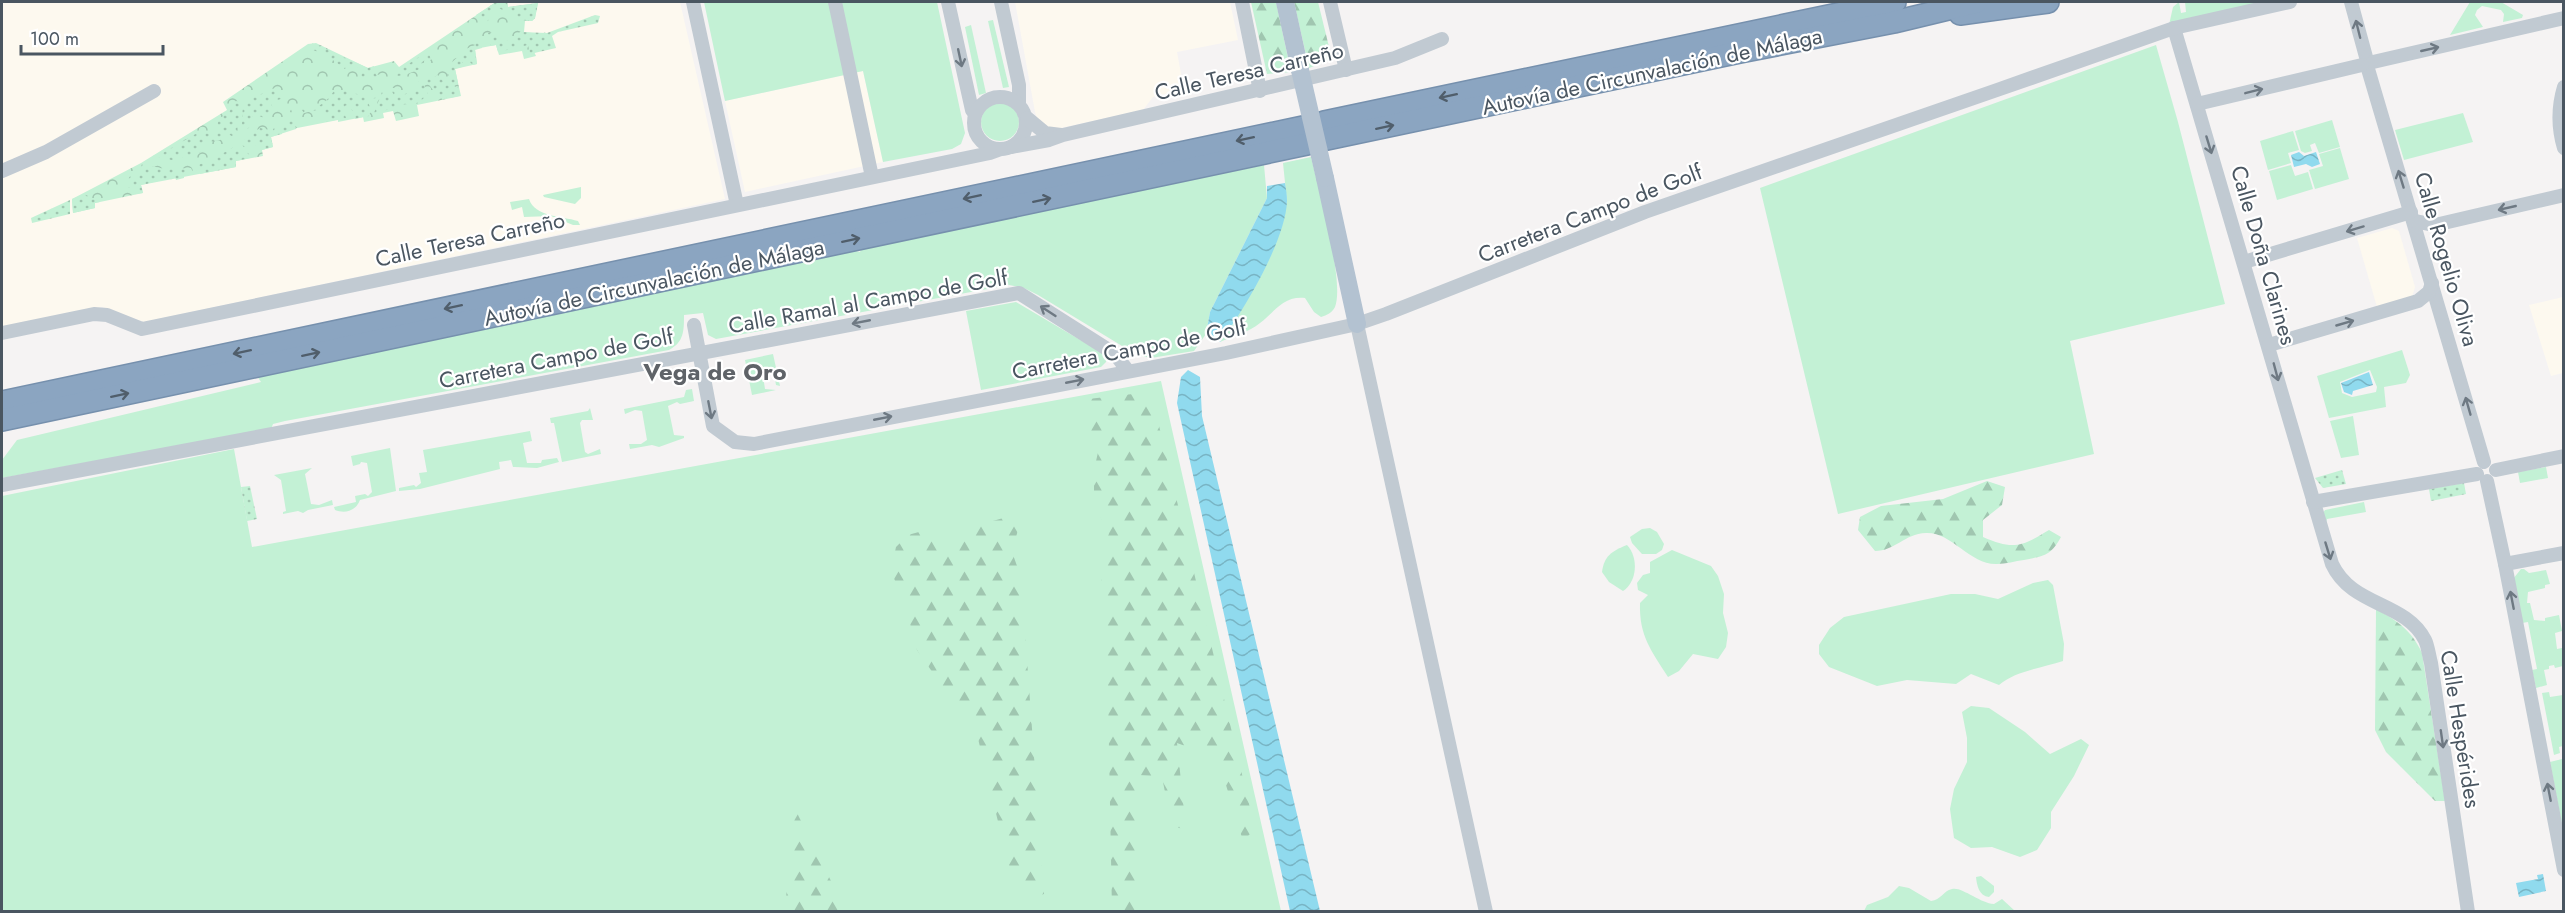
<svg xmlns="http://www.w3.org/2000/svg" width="2565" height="913" font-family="Jost,sans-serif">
<defs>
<pattern id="forest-firs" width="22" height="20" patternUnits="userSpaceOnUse" patternTransform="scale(1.5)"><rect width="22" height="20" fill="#c3f1d5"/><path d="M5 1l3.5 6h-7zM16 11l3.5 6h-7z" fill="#a0c6b0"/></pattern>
<pattern id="park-crowns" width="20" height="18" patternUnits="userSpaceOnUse" patternTransform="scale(1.5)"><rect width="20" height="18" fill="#c3f1d5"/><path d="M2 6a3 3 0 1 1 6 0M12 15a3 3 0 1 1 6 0" fill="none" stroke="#a0c6b0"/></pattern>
<pattern id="garden-dots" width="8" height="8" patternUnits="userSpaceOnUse" patternTransform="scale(1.5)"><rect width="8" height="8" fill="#c3f1d5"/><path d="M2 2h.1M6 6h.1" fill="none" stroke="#a0c6b0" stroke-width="1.8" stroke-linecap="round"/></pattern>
<pattern id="water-waves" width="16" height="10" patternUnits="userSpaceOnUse" patternTransform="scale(1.5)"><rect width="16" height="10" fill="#90daee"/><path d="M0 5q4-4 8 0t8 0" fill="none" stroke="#78b4c4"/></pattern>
</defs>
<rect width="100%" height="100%" fill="#f5f3f3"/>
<g fill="#fdf9ef">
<path d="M2 2H680L725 199 144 322 102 307 2 327Z"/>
<path d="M1015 2H1230L1238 40 1177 52 1184 90 1153 97 1143 110 1056 129 1045 127 1038 121 1035 112Z"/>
<path d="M863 71 883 162 745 192 725 101Z"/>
<path d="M2392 228 2399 231 2415 287 2412 297 2377 307 2357 238Z"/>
<path d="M2563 297V373L2551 376 2529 305Z"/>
</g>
<g fill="#c3f1d5" fill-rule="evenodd">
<path d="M704 2H937L965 133 961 144 952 149 883 162 863 71 725 101Z"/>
<path d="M2179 2 2181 13 2186 12 2185 2H2264L2169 25 2173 7Z"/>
<path d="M2470 2H2501L2523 15 2522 18 2503 22 2504 14 2501 10 2482 6 2477 10 2475 15 2483 27 2450 35Z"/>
<path d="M993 20 1009 87 1003 88 988 21Z"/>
<path d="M971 25 986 93 979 95 965 27Z"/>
<path d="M2156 45 2178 122 2225 304 2070 341 2094 454 1838 514 1760 188Z"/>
<circle cx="1000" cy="122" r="19"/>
<path d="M2463 113 2473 142 2404 160 2395 130Z"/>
<path d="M2332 120 2340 147 2319 153 2315 143 2310 145 2312 151 2305 153 2301 151 2295 131Z"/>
<path d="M2293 131 2299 150 2288 153 2291 163 2268 170 2260 141Z"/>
<path d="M2340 148 2349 179 2315 189 2309 170 2323 166 2319 154Z"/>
<path d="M1311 157C1318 187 1345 282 1335 307 1332 313 1327 315 1321 317L1314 312 1305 298C1283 296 1276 311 1260 323 1249 332 1233 336 1220 342L1231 327 1259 279 1287 202 1283 163Z"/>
<path d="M1264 165 1267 198 1210 312 1206 334 1194 351 1151 358 1137 355 1038 295 1024 288 1009 285 716 339 708 335 703 313 684 315C684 331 684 342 669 350L285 421 273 424 271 429 2 478V460L17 440 261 382 257 376 852 250 860 252 862 247Z"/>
<path d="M2291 165 2295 176 2308 172 2313 189 2277 200 2269 171Z"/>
<path d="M581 187V198L575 204 544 197 543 195Z"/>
<path d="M529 199C535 217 561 216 578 221L580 225H573L551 216 524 217 522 207 512 210 510 202Z"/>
<path d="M1016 302 1104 354 1107 358 1106 362 1101 367 981 390 966 311Z"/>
<path d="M2402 350 2410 375 2406 383 2384 387 2386 407 2329 418 2317 376ZM2370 370 2377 387 2376 392 2352 397 2342 393 2340 382Z"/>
<path d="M773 354 780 386 776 385 773 368 762 370 765 389 776 390 752 395 745 360Z"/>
<path d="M1161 381 1281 911 2 912V496L234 449 252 547Z"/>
<path d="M692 389 694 401 680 404 677 402 668 406 674 435 684 436V438L659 447 652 445 630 449 629 444H641L647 440 642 411 635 410 625 414 624 409 684 397 686 390Z"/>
<path d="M590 408 593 420H582L580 423 585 452 588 454 600 449 601 454 562 462 554 423H551L550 418 588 411Z"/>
<path d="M2353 416 2359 455 2341 458 2330 421Z"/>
<path d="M530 431 532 441 523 443 527 463H541L542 460 557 458 559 462 537 468 515 467H513L511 460 499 462 500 469 420 489 399 491V488L414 485 416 487 421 483 419 473 427 472 423 450Z"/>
<path d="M390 448 396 491 360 500C356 511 345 514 335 510L334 507 356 502 355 496 365 494 368 496 372 492 367 463 361 462 360 464 353 466 351 456Z"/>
<path d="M2546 467 2548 478 2520 483 2518 472Z"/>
<path d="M312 468 305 474 311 504 319 505 332 500 333 505 308 510 303 513 298 511 283 514V512L286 511 281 480 274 475Z"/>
<path d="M2364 502 2366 512 2327 519 2326 523 2323 513 2325 510Z"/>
<path d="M1650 528 1657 532 1664 544 1662 550 1656 554H1642L1632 543 1630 537 1642 529Z"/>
<path d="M1627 545C1639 558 1637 582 1623 591L1609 582 1602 572C1604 556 1612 551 1627 545Z"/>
<path d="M1672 550 1711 566 1718 576 1724 594 1723 613 1728 633 1726 647 1718 659 1693 654 1679 671 1668 677C1651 650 1639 636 1640 603L1648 595 1638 590 1637 583 1643 575 1650 573V562Z"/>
<path d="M2521 569H2524L2529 573 2546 570 2550 584 2545 585V588L2528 592 2527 603H2530L2534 620 2545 621V618L2559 615 2562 631 2555 633 2557 649 2562 648 2563 666 2555 668 2554 665 2549 666V669L2544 670 2547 685 2536 688 2532 670 2537 669 2528 622 2522 623 2513 579Z"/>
<path d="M2048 580 2053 585 2064 644 2063 661C2042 668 2015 671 1999 685L1971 674 1956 684 1907 680 1877 686 1829 667 1819 654V645L1830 628 1844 617 1951 594H1975L1998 599 2033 583Z"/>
<path d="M2549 692 2550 697 2563 695V746L2559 747 2560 753 2554 755 2542 693Z"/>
<path d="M1971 706 1989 708 2025 732 2050 754 2081 739 2089 745 2074 776 2051 812V828L2037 850 2020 857 1992 847 1971 848 1954 838 1950 809 1954 789 1967 762V738L1962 712Z"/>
<path d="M2562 759 2564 768 2563 830 2550 762Z"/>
<path d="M1981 876 1994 886V892L1989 897C1979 896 1977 886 1976 877Z"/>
<path d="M1899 886 1909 888 1931 901C1941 900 1943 891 1952 889 1961 886 1980 903 1994 904L2002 899 2015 911H1864L1867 905 1888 897Z"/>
</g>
<g fill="url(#forest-firs)">
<path d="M1251 2H1276L1291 72 1267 74Z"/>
<path d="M1294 2H1318L1332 59 1309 68Z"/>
<path d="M1151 392 1255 829 1243 841 1219 762 1210 755 1177 743 1186 829 1172 827 1162 777 1138 775V911H1112L1107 645 1100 562 1109 533 1094 505V470L1099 448 1088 427V399Z"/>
<path d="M1987 481 2005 487 2002 505 1983 520V537C2013 550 2021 547 2049 530L2061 537C2051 555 2045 556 2024 560 2015 561 2006 564 1997 564 1970 565 1952 532 1926 533 1904 534 1895 551 1875 551L1858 530 1860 517 1881 506 1943 499Z"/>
<path d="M1014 515 1019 526 1012 552 1021 577 1044 894 1030 898 1021 890 1008 863 974 722 942 686 917 650 908 616 891 570 896 547 908 535 926 530 948 544 968 535 982 524Z"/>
<path d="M2376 609C2398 621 2411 630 2422 653L2445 801H2435L2386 752 2375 730Z"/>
<path d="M797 813 846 911H784L793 847 786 824Z"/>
</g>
<path fill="url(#park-crowns)" d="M496 2H507L508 7 538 3 535 18 532 21H525L524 32 541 34 546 32 530 43 536 56 524 59 522 51 499 55 496 45 475 49 477 64 455 69 461 96 417 105 419 116 396 121 393 111 383 113 384 118 364 122 363 117 338 122V120L282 131V134L271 137 273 147 262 150 263 156 236 161V167L141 185 143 193 95 203V208L73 213 72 199 141 163 227 110 223 102 308 44 316 43 368 68 394 61 399 67Z"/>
<g fill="url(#garden-dots)">
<path d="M496 2H507L508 7 538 3 535 18 532 21 520 20 499 8 491 11 488 21 482 23 476 15Z"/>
<path d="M595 15 600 16 598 23 558 32 552 36 556 48 530 54 528 45 498 52 496 45 491 46 488 33 494 32 506 41 511 40 520 32 547 33Z"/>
<path d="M480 36 482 48 475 50 477 64 473 65 467 59 462 63V67L455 69 458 83 454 84 455 87 458 86 459 96 450 98 449 96 442 100 441 95 438 96 436 89 433 90 424 78 430 74 434 77 438 75 443 81H448L447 67 466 49 475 45 476 38Z"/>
<path d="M312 43 368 68 374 66 376 75 384 74V78L361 77 362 68 347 65 345 69 326 55 313 50Z"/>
<path d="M425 53H429L431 60 423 61 420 69 405 75 389 77V73L398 71Z"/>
<path d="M422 79 428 94C414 109 413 101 398 106 390 109 383 111 374 113L382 92 391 100 394 95 390 88H398L404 95 408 92 413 97 419 81Z"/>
<path d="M277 87 284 98 271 102 274 113 264 118 257 115 253 116 251 126 237 137 242 124 243 102Z"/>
<path d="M376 89H379L376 98 370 99 368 102 371 110 369 116 355 119 354 112 346 105 343 109 346 118 325 122 321 109 304 113 300 107C315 112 326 103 334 91L346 90 365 97 372 95Z"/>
<path d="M236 101 240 102V123L233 137 217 126 219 119 230 111 231 106Z"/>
<path d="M291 109 296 129 271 137 273 147 262 150C256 144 252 142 244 147L239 143 260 128 270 130 271 134H274L273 129 287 121Z"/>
<path d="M216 129 225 135 220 140 205 143 199 154 185 156 176 161 153 156 159 153 161 154 199 132 212 134Z"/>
<path d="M237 145 249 154 250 158 236 161V167L200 174V171H197L196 166 215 158Z"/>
<path d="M142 164 165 169 191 168 193 172 184 174V178L176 180 175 177 141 185 143 193 136 194 134 187 127 188 126 182 131 175H138Z"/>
<path d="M84 194 100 202 95 203V208L73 213 72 199Z"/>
<path d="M70 200V214L32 223 31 218Z"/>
<path d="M2342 470 2346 484 2323 488 2315 478Z"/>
<path d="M2464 483 2466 494 2431 501 2429 489Z"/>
<path d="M250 486 257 519 247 521 241 487Z"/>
</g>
<g fill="url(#water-waves)">
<path d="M2299 152 2304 156 2316 152 2320 164 2312 167 2306 164 2294 167 2291 155Z"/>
<path d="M1285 183C1286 189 1287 195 1287 201 1286 240 1243 312 1220 342L1206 334 1210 312 1267 198V186Z"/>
<path d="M1188 370 1200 377 1202 416 1320 911H1290L1177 403 1181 377Z"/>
<path d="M2369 372 2373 385 2353 391 2352 395 2344 392 2341 383Z"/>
<path d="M2543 874 2546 891 2519 897 2516 883 2538 879 2537 875Z"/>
</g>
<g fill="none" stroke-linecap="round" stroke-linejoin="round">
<g stroke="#7690ad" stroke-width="24">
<g id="highway">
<path d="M1960 14 2048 2"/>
<path d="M1324 122 1895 2"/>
<path d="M1327 139 1740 52 1894 22 1977 2"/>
<path d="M2 402 1303 127"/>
<path d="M2 420 1307 144"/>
</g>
</g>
<g stroke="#c1cad2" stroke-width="14">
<path d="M693 2 737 205"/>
<path d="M835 2 872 177"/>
<path d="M948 2 972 110 975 114"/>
<path d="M1001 2 1019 85V104"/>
<path d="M1242 2 1260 91"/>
<path d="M1330 2 1346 70"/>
<path d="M2351 2 2366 57"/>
<path d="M2174 28 2332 564C2352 607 2405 601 2425 640 2428 646 2429 656 2431 663L2468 912"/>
<path d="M2373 62 2564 18"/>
<path d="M2368 69 2484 462"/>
<path d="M2564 87C2558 107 2558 128 2564 148"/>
<circle cx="1000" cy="123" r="26"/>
<path d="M2197 104 2362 65"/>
<path d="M1027 118 1045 133 1061 135"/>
<path d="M1011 147 1049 140 1063 135 1395 58 1442 39"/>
<path d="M2 171 46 152 154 91"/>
<path d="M2414 221 2435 225 2564 195"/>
<path d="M2244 262 2411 212"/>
<path d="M1357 324 1486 912"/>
<path d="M694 325 713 426 735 442 754 444 1226 353 1357 324 1386 314 1645 212 1997 90 2174 28 2290 2"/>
<path d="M2 333 94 314 107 315 142 329 990 153 1001 149"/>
<path d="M2269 345 2418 301 2429 292 2432 283"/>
<path d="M2496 470 2564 456"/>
<path d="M2487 481 2505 564 2564 870"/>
<path d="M2 485 1019 293 1115 354 1128 371"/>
<path d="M2313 502 2477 474"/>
<path d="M2505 564 2564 553"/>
</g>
<g stroke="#b3c2d1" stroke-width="18">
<path d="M1285 2 1300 70"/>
<path d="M1325 178 1357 324"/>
</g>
<use href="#highway" stroke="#8ba5c1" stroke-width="21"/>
<path stroke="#b3c2d1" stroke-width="18" d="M1300 70 1325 178"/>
</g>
<defs><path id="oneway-shaft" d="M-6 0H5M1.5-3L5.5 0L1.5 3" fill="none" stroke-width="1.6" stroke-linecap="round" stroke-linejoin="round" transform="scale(1.5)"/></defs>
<g stroke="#6e7983">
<use href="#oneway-shaft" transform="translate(2358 29) rotate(-104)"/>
<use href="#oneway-shaft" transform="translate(2430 49) rotate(-13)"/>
<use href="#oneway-shaft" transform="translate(960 58) rotate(78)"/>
<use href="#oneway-shaft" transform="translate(2254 91) rotate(-14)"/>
<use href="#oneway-shaft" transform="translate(2209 145) rotate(73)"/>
<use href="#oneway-shaft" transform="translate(2401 179) rotate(-107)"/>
<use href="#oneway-shaft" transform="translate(2507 208) rotate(167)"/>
<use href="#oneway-shaft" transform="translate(2355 229) rotate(163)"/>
<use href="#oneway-shaft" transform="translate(1048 311) rotate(-147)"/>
<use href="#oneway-shaft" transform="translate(861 322) rotate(169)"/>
<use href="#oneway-shaft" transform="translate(2345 323) rotate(-16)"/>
<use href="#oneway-shaft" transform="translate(2276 372) rotate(75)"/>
<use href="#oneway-shaft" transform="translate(1075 381) rotate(-11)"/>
<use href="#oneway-shaft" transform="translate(2468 406) rotate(-106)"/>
<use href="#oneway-shaft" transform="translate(710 410) rotate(79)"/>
<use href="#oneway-shaft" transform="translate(883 418) rotate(-11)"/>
<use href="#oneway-shaft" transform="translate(2328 551) rotate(73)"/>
<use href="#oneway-shaft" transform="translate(2512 600) rotate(-101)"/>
<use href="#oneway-shaft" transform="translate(2442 739) rotate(82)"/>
<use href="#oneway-shaft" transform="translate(2549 792) rotate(-101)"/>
</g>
<g stroke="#505e6b">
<use href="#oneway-shaft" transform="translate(1448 96) rotate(168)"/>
<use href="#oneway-shaft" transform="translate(1385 127) rotate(-12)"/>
<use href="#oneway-shaft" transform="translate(1245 139) rotate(168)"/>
<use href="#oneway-shaft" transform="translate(972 197) rotate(168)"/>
<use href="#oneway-shaft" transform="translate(1042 200) rotate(-12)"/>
<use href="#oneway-shaft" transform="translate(851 240) rotate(-12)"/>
<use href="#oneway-shaft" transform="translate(453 307) rotate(168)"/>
<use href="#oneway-shaft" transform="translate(242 352) rotate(168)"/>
<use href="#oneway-shaft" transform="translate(311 354) rotate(-12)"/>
<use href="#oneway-shaft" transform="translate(120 395) rotate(-12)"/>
</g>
<g text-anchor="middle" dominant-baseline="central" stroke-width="4.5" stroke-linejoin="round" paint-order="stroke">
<g font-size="22" fill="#4a5661" stroke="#fff">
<text transform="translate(1249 71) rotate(-13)">Calle Teresa Carreño</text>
<text transform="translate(1652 71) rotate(-12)">Autovía de Circunvalación de Málaga</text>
<text transform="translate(1590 213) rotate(-21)">Carretera Campo de Golf</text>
<text transform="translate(470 239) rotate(-12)">Calle Teresa Carreño</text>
<text transform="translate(2264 255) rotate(74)">Calle Doña Clarines</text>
<text transform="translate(2447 259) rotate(74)">Calle Rogelio Oliva</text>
<text transform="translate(654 282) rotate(-12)">Autovía de Circunvalación de Málaga</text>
<text transform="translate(868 301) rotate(-10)">Calle Ramal al Campo de Golf</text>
<text transform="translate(1129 349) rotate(-11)">Carretera Campo de Golf</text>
<text transform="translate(556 358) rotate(-11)">Carretera Campo de Golf</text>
<text transform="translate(2461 729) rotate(81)">Calle Hespérides</text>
</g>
<g font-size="24" font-weight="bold" fill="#5f6368" stroke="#fff">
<text x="715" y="371">Vega de Oro</text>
</g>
</g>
<rect width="2565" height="913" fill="none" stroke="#4a5661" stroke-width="6"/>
<path d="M21 45v9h142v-9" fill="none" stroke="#4a5661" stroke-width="3"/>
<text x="30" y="45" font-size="18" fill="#4a5661" stroke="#ffffff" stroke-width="4.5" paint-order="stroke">100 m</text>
</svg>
